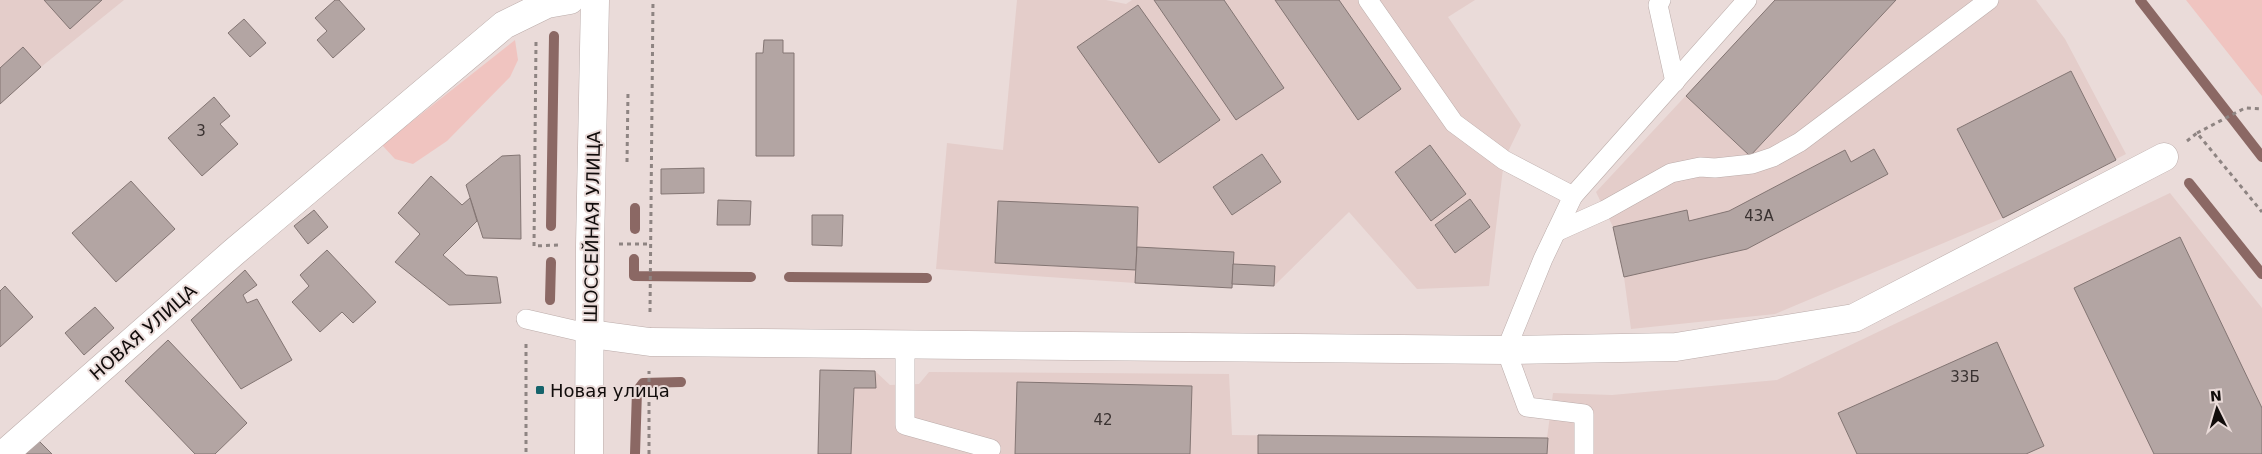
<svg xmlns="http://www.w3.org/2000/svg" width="2262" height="454" font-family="'DejaVu Sans',sans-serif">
<rect width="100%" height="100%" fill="#eadbd9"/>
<g fill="#e4cdca">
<path d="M0 0H124L41 67 0 104Z"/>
<path d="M1017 0H1106L1126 4 1132 0H1475L1448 17 1521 125 1504 160 1489 286 1417 289 1349 212 1274 286 1232 284V288L1135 283 936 269 947 143 1003 150Z"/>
<path d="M1775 0H2036L2065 39 2126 154 2003 218 1775 314 1631 329 1624 277 1613 227 1596 192Z"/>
<path d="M2170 193 2262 308V454H818L820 370 875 371 890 385 919 384 929 372 1229 374 1232 435 1547 438 1553 393 1612 395 1777 380Z"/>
</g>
<g fill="#f0c4c0">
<path d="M2186 0H2262V96Z"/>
<path d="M515 40 518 60 510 77 447 141 413 164 395 159 382 145Z"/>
</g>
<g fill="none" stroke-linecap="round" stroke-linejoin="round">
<g stroke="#8b6864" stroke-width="10">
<path d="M2140 0 2262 157"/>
<path d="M2189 183 2262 274"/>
<path d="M551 226 554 36"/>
<path d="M635 229V208"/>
<path d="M634 259V276L751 277"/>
<path d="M789 277 927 278"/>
<path d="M550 300 551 262"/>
<path d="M635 454 637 391 643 383 681 382"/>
</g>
</g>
<g fill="#b3a5a3" stroke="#837573">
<path d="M44 0H102L70 29Z"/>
<path d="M335 0H339L365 29 333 58 317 40 327 31 315 18Z"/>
<path d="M1154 0H1224L1284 88 1236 120Z"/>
<path d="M1275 0H1339L1401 89 1358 120Z"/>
<path d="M1775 0H1896L1750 156 1686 96Z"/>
<path d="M1138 5 1220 120 1159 163 1077 47Z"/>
<path d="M244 19 266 43 250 57 228 33Z"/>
<path d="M764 40H783V53H794V156H756V53H763Z"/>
<path d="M23 47 41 67 0 104V68Z"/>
<path d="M2071 71 2116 160 2003 218 1957 129Z"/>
<path d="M214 97 230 116 220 124 238 144 202 176 168 138Z"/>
<path d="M1430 145 1466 194 1431 221 1395 172Z"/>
<path d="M1874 149 1888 174 1747 249 1624 277 1613 227 1687 210 1689 221 1729 211 1845 150 1851 162Z"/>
<path d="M1262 154 1281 182 1232 215 1213 187Z"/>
<path d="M520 155 521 239 483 238 466 185 502 156Z"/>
<path d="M704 168V193L661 194V169Z"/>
<path d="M431 176 462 205 470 198 477 221 443 255 466 275 497 277 501 303 449 305 395 262 420 234 398 213Z"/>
<path d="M131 181 175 229 116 282 72 233Z"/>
<path d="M1470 199 1490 227 1455 253 1435 225Z"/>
<path d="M718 200 751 201 750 225H717Z"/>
<path d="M998 201 1138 207 1136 270 995 263Z"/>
<path d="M314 210 328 227 308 244 294 226Z"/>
<path d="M812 215H843L842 246 812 245Z"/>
<path d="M2180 237 2262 408V454H2154L2074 288Z"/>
<path d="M1137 247 1234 252 1232 288 1135 283Z"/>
<path d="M327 250 376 302 353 323 342 312 320 332 292 302 309 286 300 275Z"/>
<path d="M1233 264 1275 266 1274 286 1232 284Z"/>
<path d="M245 270 257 285 243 295 247 303 257 299 292 360 241 389 191 320Z"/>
<path d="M5 286 33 317 0 347V291Z"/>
<path d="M95 307 114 328 84 355 65 333Z"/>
<path d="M168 340 247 423 215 454H195L125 381Z"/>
<path d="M1997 342 2044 446 2026 454H1857L1838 413Z"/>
<path d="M820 370 875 371 876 388H854L851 454H818Z"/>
<path d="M1017 382 1192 386 1190 454H1015Z"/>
<path d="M1258 435 1548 438 1547 454H1258Z"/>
<path d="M39 441 52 454H25Z"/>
</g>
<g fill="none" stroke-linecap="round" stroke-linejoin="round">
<g stroke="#bbacaa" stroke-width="20">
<g id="service">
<path d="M1368 0 1454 123 1504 160 1573 196"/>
<path d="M1661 0 1658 5 1675 82"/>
<path d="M1556 232 1605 210 1671 173 1700 167 1715 168 1752 164 1773 157 1800 142 1989 0"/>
<path d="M526 319 591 334"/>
<path d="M905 344V425L991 449"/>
<path d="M1584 454V414L1527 407 1506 350 1543 259 1573 196 1747 0"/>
</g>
</g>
<g stroke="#bbacaa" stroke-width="29">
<g id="minor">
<path d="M591 334 650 342 1506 350 1676 347 1854 318 2164 157"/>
<path d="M4 454 234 252 504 25 547 4 570 0"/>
</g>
</g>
<g stroke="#bbacaa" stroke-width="29">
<path id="secondary" d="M589 454 590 245 595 0"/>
</g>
<g stroke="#8e8482" stroke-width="3" stroke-dasharray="4 4" stroke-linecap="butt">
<path d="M536 42 534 246 559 245"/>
<path d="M2197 133 2245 108 2262 109"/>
<path d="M2187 141 2197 133 2262 212"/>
<path d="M627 162 628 92"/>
<path d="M619 244H650"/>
<path d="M650 312 653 0"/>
<path d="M526 344V454"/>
<path d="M649 454V371"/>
</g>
<use href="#service" stroke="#fff" stroke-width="19"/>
<use href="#minor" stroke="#fff" stroke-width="28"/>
<use href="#secondary" stroke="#fff" stroke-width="28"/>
</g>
<rect fill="#15636b" stroke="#eadbd9" stroke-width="2" x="535" y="385" width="10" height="10" rx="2.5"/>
<g text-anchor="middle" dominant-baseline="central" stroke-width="4" stroke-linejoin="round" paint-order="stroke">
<g font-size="15" fill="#3a3231">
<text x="201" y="131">3</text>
<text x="1759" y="216">43А</text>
<text x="1965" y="377">33Б</text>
<text x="1103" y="420">42</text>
</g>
<g font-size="18" fill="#110c0b" stroke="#eadbd9">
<text transform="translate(592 227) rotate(-89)">ШОССЕЙНАЯ УЛИЦА</text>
<text transform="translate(143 332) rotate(-41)">НОВАЯ УЛИЦА</text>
</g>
<g font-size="18" fill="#110c0b" stroke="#eadbd9" text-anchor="start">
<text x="550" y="390">Новая улица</text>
</g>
</g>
<g transform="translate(2217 409) rotate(355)" stroke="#eadbd9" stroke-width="4" paint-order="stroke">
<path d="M0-4L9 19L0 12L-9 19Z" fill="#110c0b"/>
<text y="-8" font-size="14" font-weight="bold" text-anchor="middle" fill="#110c0b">N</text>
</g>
</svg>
